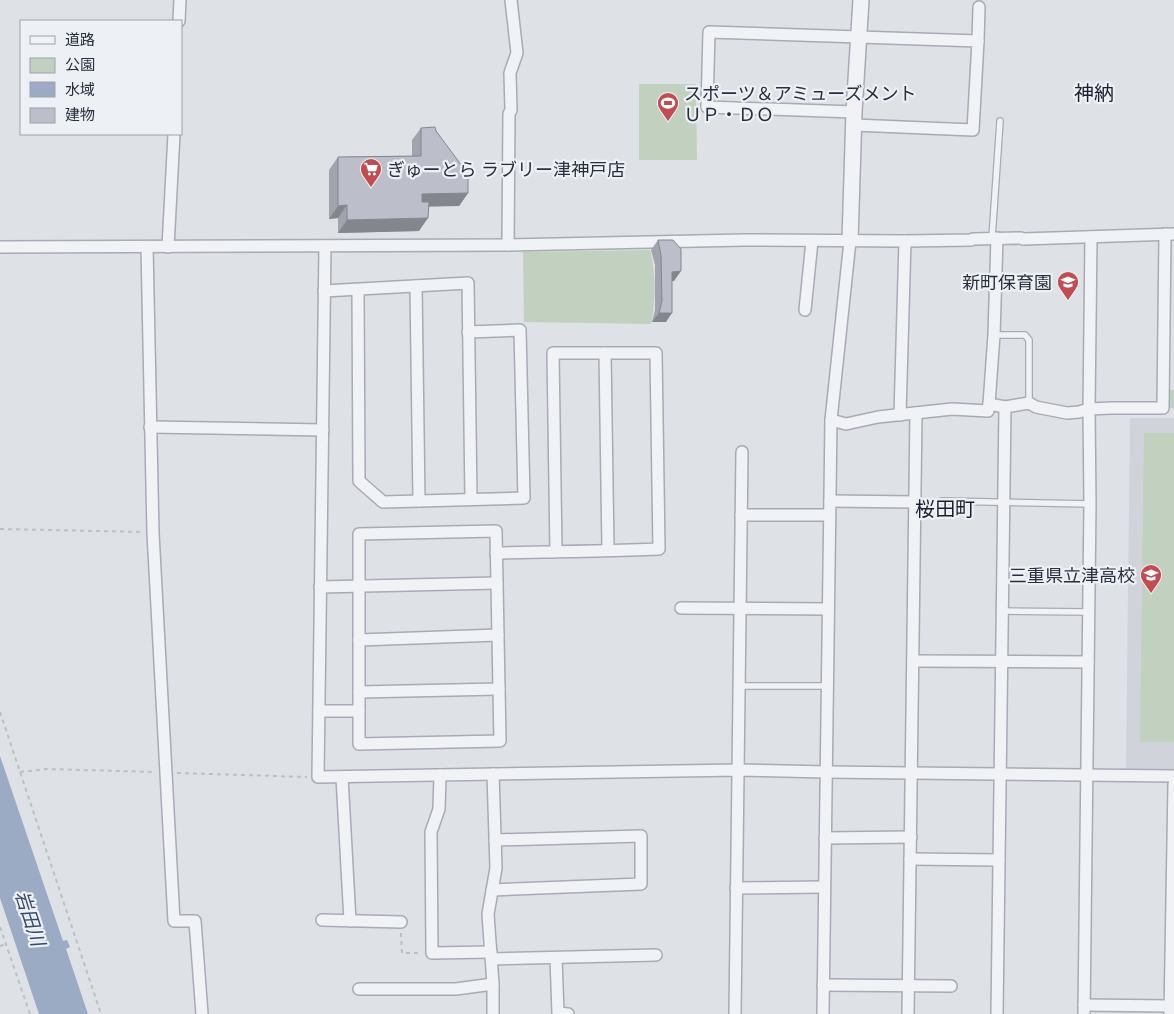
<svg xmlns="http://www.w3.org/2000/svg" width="1174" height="1014" font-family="Lato,'Noto Sans JP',sans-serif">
<rect width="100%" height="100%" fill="#dee1e6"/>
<path fill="#d1d3db" d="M1130 418H1174V770H1126Z"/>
<g fill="#c2d0c0">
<path d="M639 84H696L697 160H639Z"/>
<path d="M650 250C656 273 656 300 651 324L524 322 523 252Z"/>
<path d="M1174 389V408H1168V394L1169 391Z"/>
<path d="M1144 433H1174V742H1140Z"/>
</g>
<path fill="#9cabc4" d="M0 756 63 941 67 940 70 947 66 949 88 1014H39L0 898Z"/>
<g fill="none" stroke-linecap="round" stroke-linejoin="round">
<g stroke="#a8abb3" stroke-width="8">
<g id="service">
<path d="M992 238 1000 121"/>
<path d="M994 335H1025L1029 340V403"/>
<path d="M942 501 1090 504"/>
<path d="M1002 611 1089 612"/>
<path d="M739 686H827"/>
</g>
</g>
<g stroke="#a8abb3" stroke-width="14">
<g id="minor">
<path d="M179 21 180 0"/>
<path d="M978 41 979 7"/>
<path d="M854 112 707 107 709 32 978 41 973 130 854 125"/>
<path d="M997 238 994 335 989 404 1005 407 1029 403 1036 407 1067 413 1079 412 1089 409 1111 408H1163L1165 234"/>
<path d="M508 245 509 114 511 110 510 73 517 53 511 0"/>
<path d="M325 246 318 777 738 770 826 772 1174 776"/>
<path d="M0 247 508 245 744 240 905 241 971 240 973 239 1021 238 1023 239 1174 234"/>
<path d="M147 247 153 533 174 921H195L202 1014"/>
<path d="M168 247 174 134"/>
<path d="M416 286 419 501"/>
<path d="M358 290 359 481 383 502 524 498 520 330 468 332"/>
<path d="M324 291 468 283 471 499"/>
<path d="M805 310 812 241"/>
<path d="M605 353 608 550"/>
<path d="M900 415 905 241"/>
<path d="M831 420 846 424 878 417 952 409 988 411 989 404"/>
<path d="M150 427 323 430"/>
<path d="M830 501 915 502"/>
<path d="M741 515H829"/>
<path d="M496 531 500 741 359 744V534Z"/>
<path d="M496 553C551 552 605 551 659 549L656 353H553L556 552"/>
<path d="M320 587 497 583"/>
<path d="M681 608 828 609"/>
<path d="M359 640 498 635"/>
<path d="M913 661 1088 662"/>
<path d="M359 692 499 689"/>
<path d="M319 711H359"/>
<path d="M440 775 439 809 431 832 432 953 491 952"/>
<path d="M342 777 350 921"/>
<path d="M825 838 911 837"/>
<path d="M910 859 999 860"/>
<path d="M736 888 824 887"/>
<path d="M492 890 641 884V836L495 840"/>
<path d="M322 920 401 922"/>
<path d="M556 958 558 1013 568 1014"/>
<path d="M492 959 656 955"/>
<path d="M823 985 951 986"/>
<path d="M359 989H456L493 984"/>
<path d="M1084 1005 1170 1006"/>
<path d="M493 1014V984L488 914 496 868 493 774"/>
<path d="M735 1014 742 452"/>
<path d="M823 1014 831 420 850 241"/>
<path d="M908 1014 916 413"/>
<path d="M997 1014 1005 407"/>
<path d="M1084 1014 1090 504 1089 409 1091 237"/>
<path d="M1170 1014 1174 784"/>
</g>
</g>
<g stroke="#a8abb3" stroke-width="18">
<path id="tertiary" d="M850 241 854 112 861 0"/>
</g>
<g stroke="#bdbfc5" stroke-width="2" stroke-dasharray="4 4" stroke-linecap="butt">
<path d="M0 529 143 532"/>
<path d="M0 712 101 1014"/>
<path d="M20 772 47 769 155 772"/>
<path d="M177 773 307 777"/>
<path d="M0 927 30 1014"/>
<path d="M401 933 402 953H422"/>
<path d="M0 946 6 944"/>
</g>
<use href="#service" stroke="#f1f2f5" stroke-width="5.5"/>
<use href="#minor" stroke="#f1f2f5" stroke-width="11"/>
<use href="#tertiary" stroke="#f1f2f5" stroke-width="15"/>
</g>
<g fill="#a2a4ad">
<path d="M421 128 436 131 462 177 468 193 459 206H429L419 231 338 233V218L329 219V170L338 157 412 156V140Z"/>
<path d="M658 240 674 281H672L666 322H652L655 310V265L651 250Z"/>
</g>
<g fill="#84868d">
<path d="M468 193 459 206 413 207 422 194Z"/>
<path d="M347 205 338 218 329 219 338 206Z"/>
<path d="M428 218 419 231 338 233 347 220Z"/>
<path d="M681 271 674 281H666L672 272Z"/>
<path d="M659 313H672L666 322H652Z"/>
</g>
<g fill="#bcbfc9" stroke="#84868d">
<path d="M435 127 436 131 462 166V177H468V193L422 194V202H429L428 218 347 220V205L338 206V157L421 156V128Z"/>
<path d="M658 240H673L681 249V271L672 272V313H659L662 301 661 255Z"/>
</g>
<defs>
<g id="stadium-pin" transform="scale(1.125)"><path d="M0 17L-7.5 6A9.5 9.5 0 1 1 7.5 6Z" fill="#c14d52" stroke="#edf0f4"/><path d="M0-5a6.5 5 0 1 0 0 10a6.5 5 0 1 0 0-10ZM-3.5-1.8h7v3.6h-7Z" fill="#fff"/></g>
<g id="supermarket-pin" transform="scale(1.125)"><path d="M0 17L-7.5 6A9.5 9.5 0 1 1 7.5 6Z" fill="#c14d52" stroke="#edf0f4"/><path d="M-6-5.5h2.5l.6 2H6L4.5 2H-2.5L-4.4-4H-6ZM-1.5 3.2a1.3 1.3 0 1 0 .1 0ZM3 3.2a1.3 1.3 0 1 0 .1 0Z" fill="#fff"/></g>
<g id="school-pin" transform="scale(1.125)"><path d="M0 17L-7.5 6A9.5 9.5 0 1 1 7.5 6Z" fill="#c14d52" stroke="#edf0f4"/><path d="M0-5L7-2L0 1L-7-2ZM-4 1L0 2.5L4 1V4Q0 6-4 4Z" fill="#fff"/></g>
</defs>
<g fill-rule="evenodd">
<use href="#stadium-pin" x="668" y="103"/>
<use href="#supermarket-pin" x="371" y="169"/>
<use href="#school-pin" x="1068" y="282"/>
<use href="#school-pin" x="1151" y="575"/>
</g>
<g text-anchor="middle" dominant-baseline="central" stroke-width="4.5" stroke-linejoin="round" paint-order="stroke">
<g font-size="18" fill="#292e3c" stroke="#edf0f4" text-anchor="start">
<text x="684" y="93">スポーツ＆アミューズメント<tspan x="684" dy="21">ＵＰ・ＤＯ</tspan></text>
<text x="387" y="169">ぎゅーとら ラブリー津神戸店</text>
<text x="1052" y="282" text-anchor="end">新町保育園</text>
<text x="1135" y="575" text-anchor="end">三重県立津高校</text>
</g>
<g font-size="19" font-style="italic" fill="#37496c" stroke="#edf0f4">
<text transform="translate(31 918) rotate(72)">岩田川</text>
</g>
<g font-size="20" fill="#1b1f2d" stroke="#edf0f4">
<text x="1094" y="92">神納</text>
<text x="945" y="508">桜田町</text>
</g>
</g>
<rect x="20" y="20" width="162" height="115" fill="#edf0f4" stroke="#9fa2aa"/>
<rect x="30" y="36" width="25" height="8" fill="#f1f2f5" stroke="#9fa2aa"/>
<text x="65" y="45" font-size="15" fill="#292e3c">道路</text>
<rect x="30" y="58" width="25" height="15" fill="#c2d0c0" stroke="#9fa2aa"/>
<text x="65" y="70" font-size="15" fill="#292e3c">公園</text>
<rect x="30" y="82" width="25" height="15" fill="#9cabc4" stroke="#9fa2aa"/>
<text x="65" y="95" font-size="15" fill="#292e3c">水域</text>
<rect x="30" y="108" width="25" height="15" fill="#bcbfc9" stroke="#9fa2aa"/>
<text x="65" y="120" font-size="15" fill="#292e3c">建物</text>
</svg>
